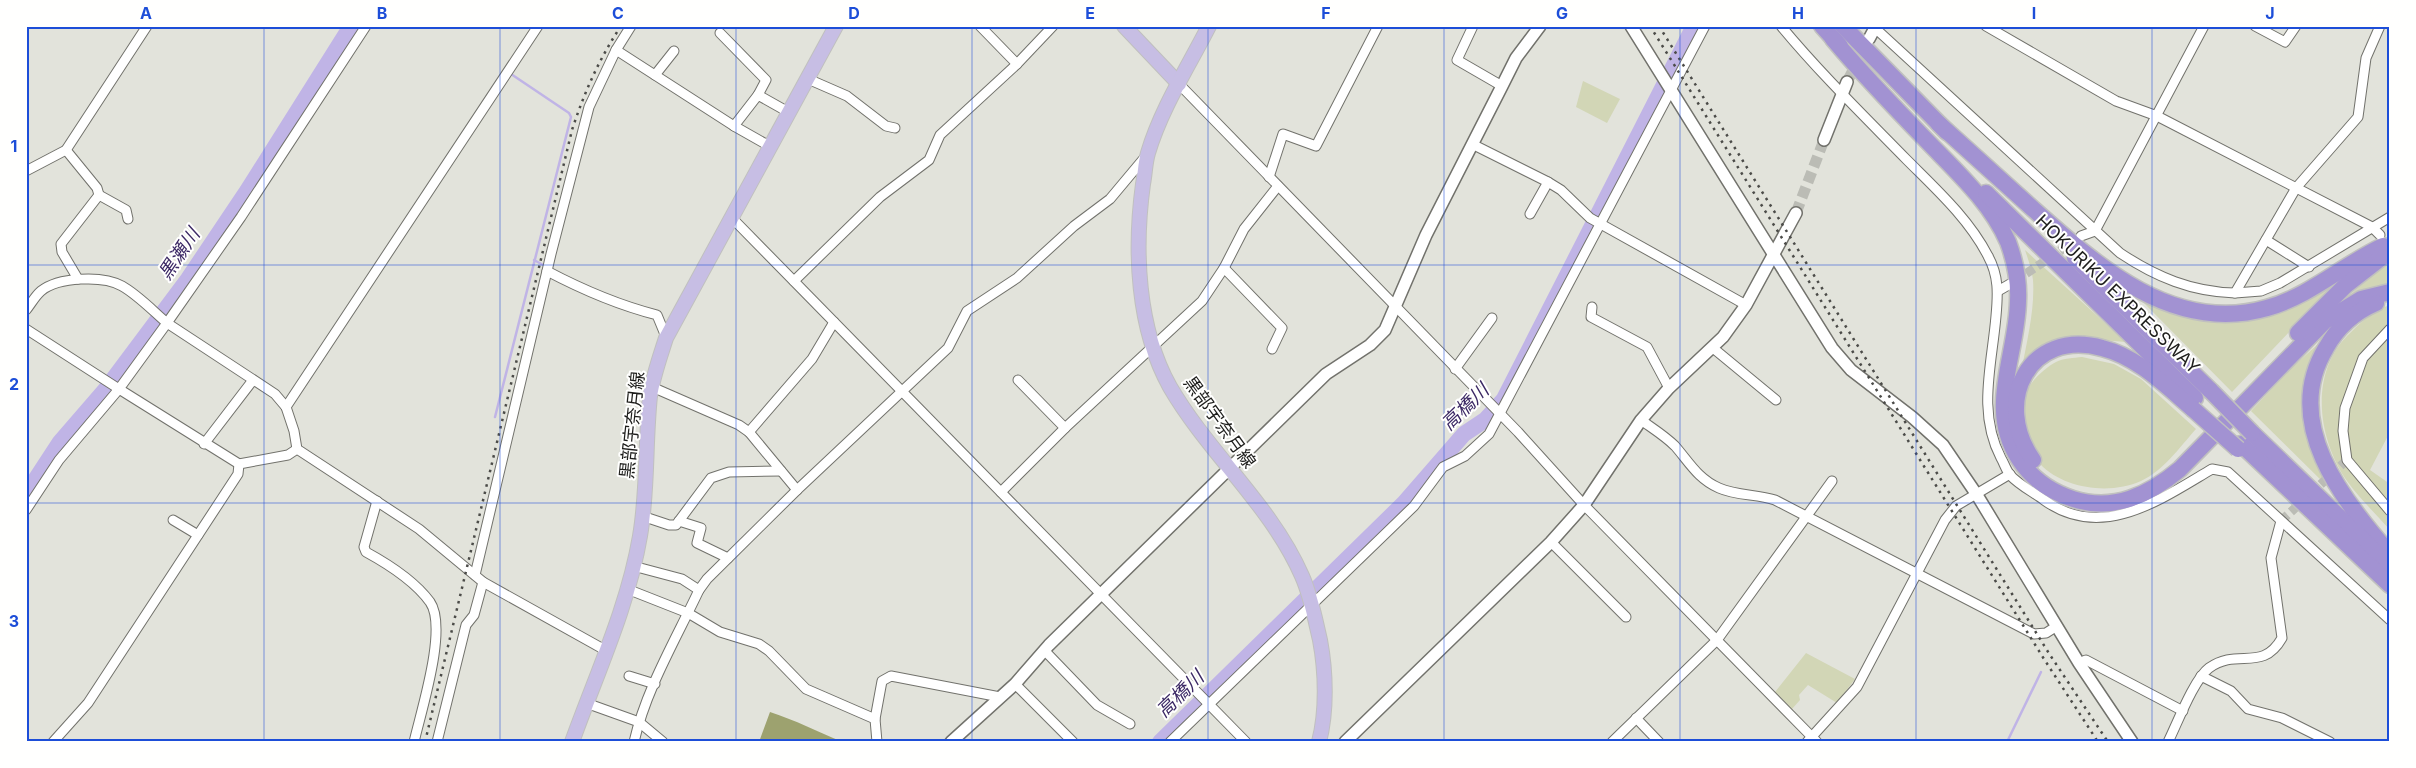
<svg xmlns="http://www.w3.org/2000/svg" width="2416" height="768" font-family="Inter,'Noto Sans JP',sans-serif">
<rect width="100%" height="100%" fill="#e2e3db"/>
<g fill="#d2d6b6">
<path d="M1583 81 1620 99 1607 123 1576 107Z"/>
<path d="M2025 250 2126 342 2075 338 2040 346 2022 368C2027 340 2035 309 2033 280 2032 270 2028 259 2025 250Z"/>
<path d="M2390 261V287L2366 289 2341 302Z"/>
<path d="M2350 275 2293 328 2232 392 2140 299C2186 322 2242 330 2290 309 2310 300 2330 286 2350 275Z"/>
<path d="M2390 305V432L2370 470 2390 484V530C2376 514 2360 499 2347 481 2318 439 2309 375 2347 336 2359 324 2373 310 2390 305Z"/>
<path d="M2339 325 2317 354V465L2331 490 2251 411 2288 371Z"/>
<path d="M2082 357 2114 364 2141 379 2196 429C2179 448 2164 470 2141 481 2110 495 2064 489 2040 464 2026 448 2020 420 2024 399 2027 384 2043 369 2056 362 2063 358 2074 358 2082 357Z"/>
<path d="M1806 653 1855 679 1837 703 1808 685 1799 695 1800 700 1792 709 1775 692Z"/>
</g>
<path fill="#9da26f" d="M770 712C795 720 818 732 843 742H759Z"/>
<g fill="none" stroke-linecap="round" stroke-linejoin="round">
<g stroke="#c0b4e6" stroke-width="2.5">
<path d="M534 260 545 266"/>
<path d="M495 417 571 117 569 113 511 74"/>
<path d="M2007 742 2041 672"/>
</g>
<g stroke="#c0b4e6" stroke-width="16">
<path d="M26 494 60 442 105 390 188 279 247 191 351 26"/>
<path d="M1160 742 1404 503 1464 434 1485 420 1504 399 1694 26"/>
</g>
<g stroke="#bbbcb5" stroke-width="9" stroke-dasharray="9 4.5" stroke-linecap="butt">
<path d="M2015 281 2075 241"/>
<path d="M2281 521 2347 460"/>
</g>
<g stroke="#bbbcb5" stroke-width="11" stroke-dasharray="11 5.5" stroke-linecap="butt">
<path d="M1847 82 1867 43"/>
<path d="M1796 213 1824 140"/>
</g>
<g stroke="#72726c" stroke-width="11">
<g id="minor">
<path d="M538 26 286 407 294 431 297 449 419 529 483 582 605 650"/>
<path d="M980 26 1017 64"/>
<path d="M1473 26 1457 60 1502 86"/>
<path d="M1781 26C1820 73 1864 116 1907 160 1936 189 1969 219 1988 256 1999 276 1998 294 1996 316 1992 365 1977 412 2001 458 2004 463 2006 470 2010 475 2019 485 2033 492 2044 500 2102 542 2161 499 2212 469L2228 472 2390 620"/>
<path d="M1986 26 2116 101 2157 116 2372 227 2380 235"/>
<path d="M2255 26 2285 42 2296 26"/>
<path d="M1875 28 2120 253C2156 277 2192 292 2235 293L2296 188 2358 117 2366 58 2380 26"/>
<path d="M720 33 766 80 758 95"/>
<path d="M616 50 734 126 758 95 790 113"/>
<path d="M655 75 674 51"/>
<path d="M808 79 847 96 886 126 895 128"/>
<path d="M1179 84 1518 432 1584 505 1817 742"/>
<path d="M734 126 771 147"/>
<path d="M1472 144 1548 182 1530 214"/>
<path d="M66 150 97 188 99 195 61 244 62 252 78 279"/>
<path d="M26 171 66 150 147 26"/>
<path d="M1269 177 1283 134 1316 146 1378 26"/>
<path d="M1548 182 1561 190 1590 218 1746 305"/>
<path d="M99 195 126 210 128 219"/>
<path d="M732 218 1246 742"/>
<path d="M2081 236 2095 231 2204 26"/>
<path d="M2266 240 2309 267"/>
<path d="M1224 268 1282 328 1272 349"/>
<path d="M547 271C583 290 618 305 657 315L664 332 668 334"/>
<path d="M794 281 880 197 929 160 940 135 1017 64 1053 26"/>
<path d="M1998 291 2010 284"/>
<path d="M2235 293 2261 291 2280 283 2390 217"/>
<path d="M1592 307 1591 317 1647 347 1669 388"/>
<path d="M26 310C31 304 35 296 41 291 58 277 103 275 122 286 138 295 153 311 167 323L241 217 366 26"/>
<path d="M26 329 119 389 59 460 26 510"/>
<path d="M2390 329 2363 358 2345 408 2343 431 2347 460 2390 511"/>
<path d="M1713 348 1776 400"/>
<path d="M1455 369 1492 318"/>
<path d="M652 387 739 425 749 432"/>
<path d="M286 407 275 394 167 323 119 389 239 464 288 455 297 449"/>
<path d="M1641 420C1652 428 1665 436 1675 446 1689 462 1698 479 1719 488 1737 496 1757 494 1775 500L2034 634 2046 633 2057 626"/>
<path d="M1065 428 1202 301 1224 268 1244 229 1278 186"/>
<path d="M204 444 253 380"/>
<path d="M797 490 749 432 812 359 834 322"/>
<path d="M1001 492 1065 428 1018 380"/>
<path d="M377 501 364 547 366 552C388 564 414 580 430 602 448 628 421 711 414 742"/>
<path d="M642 516 669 525H676L711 478 729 472 781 471"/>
<path d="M173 520 198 535"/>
<path d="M679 521 701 528 697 543 728 558"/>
<path d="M1551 542 1626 617"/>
<path d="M633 566 682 579 699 590"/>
<path d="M475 575 551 254 589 107 616 50 631 26"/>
<path d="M627 589 688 613 720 632 759 644 769 651 806 689 875 719 877 742"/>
<path d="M1044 650 1097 705 1130 724"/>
<path d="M2079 663 2086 660 2183 711"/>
<path d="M629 676 655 684"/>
<path d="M2201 676 2231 691 2248 709 2282 718 2330 742"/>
<path d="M1015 684 1073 742"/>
<path d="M586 703 639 722 663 742"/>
<path d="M1636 718 1659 742"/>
<path d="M875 719 882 681 891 676 1000 697"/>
<path d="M53 742 88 703 238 474 239 464"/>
<path d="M437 742 466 625 474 615 483 582"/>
<path d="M634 742C646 689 676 639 699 590L707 579 797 490 948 348 967 311 1017 278 1074 226 1110 199 1146 156"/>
<path d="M1170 742 1414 506 1443 467 1465 456 1489 434 1705 26"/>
<path d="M1612 742 1717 640 1832 481"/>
<path d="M1807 742 1857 687 1945 520 1956 506 2010 474"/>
<path d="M2168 742C2177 724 2194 679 2209 668 2238 647 2262 673 2282 638L2271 558 2281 521"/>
</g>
</g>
<g stroke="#72726c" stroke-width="14">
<g id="tertiary">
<path d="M1631 26 1832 348 1851 370 1912 417 1943 445 1977 495 2079 663 2132 742"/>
<path d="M1869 39 1876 26"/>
<path d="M1824 140 1847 82"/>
<path d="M951 742 1015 684 1049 645 1326 374 1370 345 1385 330 1426 235 1502 86 1516 58 1540 26"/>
<path d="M1345 742 1551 542 1584 505 1641 420 1669 388 1723 337 1746 305 1796 213"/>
</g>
</g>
<g stroke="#c0c0bf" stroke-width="16">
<g id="primary">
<path d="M1124 26 1179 84"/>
<path d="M1209 26C1188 67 1161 109 1148 153 1145 163 1145 174 1143 184 1134 250 1137 328 1170 387 1209 454 1271 505 1302 576 1311 596 1315 619 1320 640 1326 672 1327 711 1319 742"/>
<path d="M572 742C596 675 628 607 640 536 648 490 645 443 650 396 653 376 660 357 666 338L836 26"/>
</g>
</g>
<g stroke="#c0c0bf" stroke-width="19">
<g id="motorway">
<path d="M1822 26 1840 46"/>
<path d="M1843 26 1947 132"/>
<path d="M1833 39C1863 75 1895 108 1928 142 1957 172 1991 203 2008 242 2015 261 2019 281 2018 301 2017 356 1986 408 2019 459 2032 479 2051 492 2073 499 2114 512 2149 495 2180 469L2325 321 2361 299 2390 292"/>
<path d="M1939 124C1970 152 2001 180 2032 208 2096 265 2173 335 2267 308 2310 296 2343 265 2383 246"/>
<path d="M1986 193 2195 398"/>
<path d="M2075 258 2211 391"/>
<path d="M2376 303C2355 312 2337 328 2326 348 2281 422 2342 500 2390 554"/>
<path d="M2298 333 2345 286 2390 251"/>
<path d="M2252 433 2390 566"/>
<path d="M2241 444 2390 585"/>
<path d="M2033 460C1992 402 2029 328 2102 348 2138 357 2166 386 2193 409"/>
</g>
</g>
<use href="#minor" stroke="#fff" stroke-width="9"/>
<use href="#tertiary" stroke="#fff" stroke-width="11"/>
<use href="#primary" stroke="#c7bee4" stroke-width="14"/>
<use href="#motorway" stroke="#a292d2" stroke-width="16"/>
<g stroke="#4b4b48" stroke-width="2.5" stroke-dasharray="2.5 5" stroke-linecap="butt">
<path d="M1650 26 2044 659 2098 742"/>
<path d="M1659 26 2050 655 2108 742"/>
<path d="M425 742 572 130C584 93 599 59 621 26"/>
</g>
<g stroke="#c0c0bf" stroke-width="19" stroke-linecap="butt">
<g id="motorway-bridge">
<path d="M2211 391 2252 433"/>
<path d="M2193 409 2238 449"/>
</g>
</g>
<use href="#motorway-bridge" stroke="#a292d2" stroke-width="16"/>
</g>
<path fill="none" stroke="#1d4ed8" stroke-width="1" stroke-opacity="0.55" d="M264 26V742M500 26V742M736 26V742M972 26V742M1208 26V742M1444 26V742M1680 26V742M1916 26V742M2152 26V742M26 265H2390M26 503H2390"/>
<g text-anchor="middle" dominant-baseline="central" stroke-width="4" stroke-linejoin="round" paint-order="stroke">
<g font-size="18" fill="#1e1e1c" stroke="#fffffe">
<text transform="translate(2118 294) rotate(44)">HOKURIKU EXPRESSWAY</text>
<text transform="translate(1220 422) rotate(54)">黒部宇奈月線</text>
<text transform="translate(632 425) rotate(-84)">黒部宇奈月線</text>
</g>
<g font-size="19" font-style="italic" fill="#3c2965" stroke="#fffffe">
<text transform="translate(179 254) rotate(-56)">黒瀬川</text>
<text transform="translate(1465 407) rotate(-44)">高橋川</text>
<text transform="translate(1180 694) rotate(-44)">高橋川</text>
</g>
</g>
<rect width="2416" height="768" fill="none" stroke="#fffffe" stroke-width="55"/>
<rect x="28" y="28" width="2360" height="712" fill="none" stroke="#1d4ed8" stroke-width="2"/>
<g font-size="16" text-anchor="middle" font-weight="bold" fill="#1d4ed8">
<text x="146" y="19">A</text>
<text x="382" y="19">B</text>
<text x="618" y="19">C</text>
<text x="854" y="19">D</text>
<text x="1090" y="19">E</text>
<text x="1326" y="19">F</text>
<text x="1562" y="19">G</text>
<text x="1798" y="19">H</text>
<text x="2034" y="19">I</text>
<text x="2270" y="19">J</text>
<text x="14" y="152">1</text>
<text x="14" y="390">2</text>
<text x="14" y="627">3</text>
</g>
</svg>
